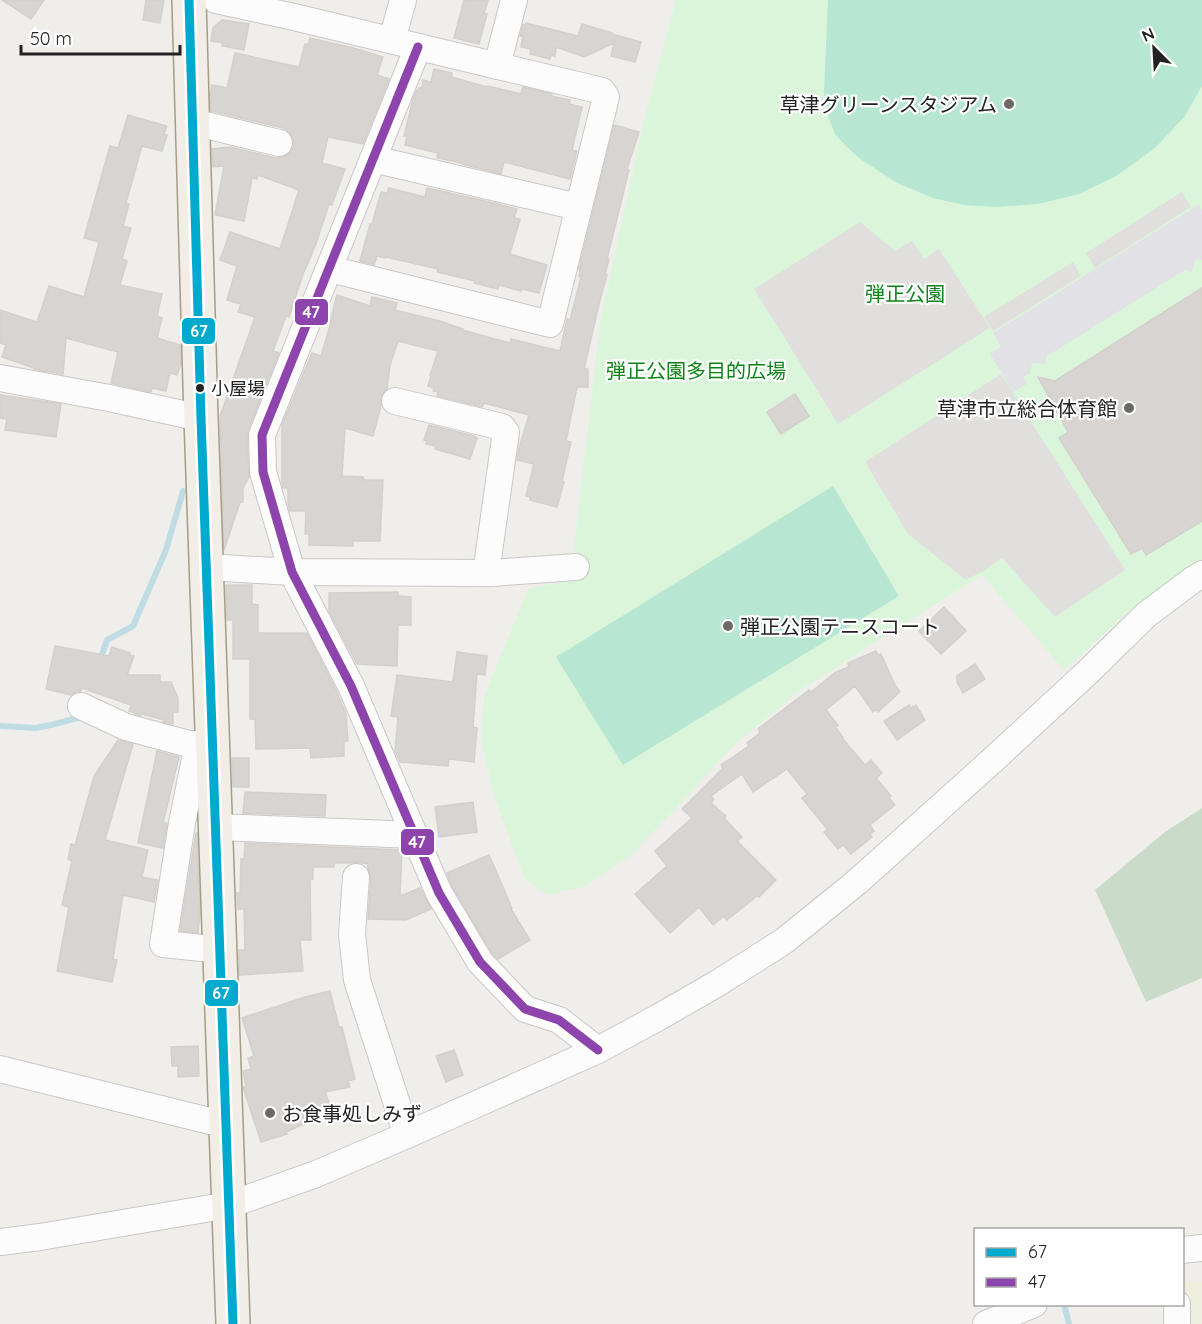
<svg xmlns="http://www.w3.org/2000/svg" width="1202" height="1324" font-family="Quicksand,'Noto Sans JP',sans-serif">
<rect width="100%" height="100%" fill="#f0eeeb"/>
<rect fill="#efefdf" x="1183" y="1281" width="19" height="43"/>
<path fill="#cadbca" d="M1202 808V978L1146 1002 1095 890 1165 832Z"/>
<path fill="#daf5da" d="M676 0H1202V560L1139 603 1064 670 982 575 802 689 734 745 680 804 632 854 586 886 548 895 525 880 495 799 481 741 484 697 528 589 575 579 574 548 600 323 644 120Z"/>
<g fill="#b7e6d2">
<path d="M828 0H1202V86L1185 116 1155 148 1116 176 1079 194 1038 204 996 207 964 205 933 198 897 183 859 158 845 145 835 134 828 116 824 92Z"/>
<path d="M833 486 899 596 623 765 556 657Z"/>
</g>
<g fill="#e0dfde">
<path d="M1182 192 1191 207 1095 268 1086 253Z"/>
<path d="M860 222 895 251 912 241 924 259 939 249 990 328 838 424 754 289Z"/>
<path d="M1073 262 1081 276 993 331 984 317Z"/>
<path d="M1001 374 1125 570 1055 617 1002 558 983 571 966 580 908 534 865 462Z"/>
</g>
<path fill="#e2e1e5" d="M1199 204 1202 210V260L1196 259 1192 272 1185 270 1047 356 1045 364 1032 363 1030 374 1023 377 1027 384 1013 392 990 354 1001 347 993 333Z"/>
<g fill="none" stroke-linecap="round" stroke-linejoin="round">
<g stroke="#bfdbe3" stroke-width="6">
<path d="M100 660 107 640 133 626 166 550 183 491"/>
<path d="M0 726 36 728 55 724 81 717V715"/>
<path d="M1064 1304 1069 1324"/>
</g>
</g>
<g fill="#d7d4d2" stroke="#d3d0cc" stroke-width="1.5">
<path d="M2 0H44L31 19Z"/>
<path d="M146 0H164L160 23 143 20Z"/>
<path d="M464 0H488L484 14H487L479 44 454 38Z"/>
<path d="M222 20 249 24 244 50 222 46 223 43 211 41 213 28Z"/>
<path d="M526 23 578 36 582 24 612 33V34L641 42 635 62 611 56 614 43 584 57 556 47 555 56 551 55 550 59 530 54 531 49 521 47 523 36H520L523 24 525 25Z"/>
<path d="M310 38 357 49 383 57 377 75 389 79 363 144 328 137 322 163 345 169 332 205 329 204 316 244 302 277 289 317 286 316 273 351 279 353 248 430 247 435 249 477 243 488V502H240L224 550 220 416 255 317 238 312 241 304 227 300 237 266 220 260 230 232 280 249 299 190 258 175 257 179 252 178 244 221 215 215 224 166 213 167 212 149 230 147 275 158 283 157 290 153 294 146 293 139 290 133 283 128 211 111 210 95 212 85 227 88 235 53 299 67 305 44 308 45Z"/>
<path d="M434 69 452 73 451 77 487 87 488 86 521 94 523 87 552 94 551 96 570 100 569 104 582 107 572 150 577 151 570 179 504 162 501 174 462 164V163L437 158 438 153 405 145 407 136H404L413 99 417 90H418L419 88H422L423 80 431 82Z"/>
<path d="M128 115 167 126 164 134 167 135 162 151 142 146 126 203 129 204 123 226 131 228 122 259 127 261 120 285 162 294 157 316 162 318 157 338 180 345 181 364 177 375 170 373 166 391 152 388 151 392 111 383 118 352 66 338 63 374 34 369V368L2 357 6 345 0 343V310L37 322 49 286 84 297 99 242 84 238 110 146 118 148Z"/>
<path d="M614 125 639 132 627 169 629 170 607 259H609L605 274 607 275 600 300 584 369H588V387H577L566 441 571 442 562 481 564 482 557 507 530 500V497L526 496 534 464 517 460 519 448 529 415 484 403 482 407 437 396 438 392 433 391 434 388 428 386 431 376 430 375 438 351 398 341 390 365 387 389 384 391 381 397V406L373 436 345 428 342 476 363 477 364 480H383L380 541H353V546L309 545V534H305L306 511H290L288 504V488H283L282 483V425L312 353 321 356 331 322H330L337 295 370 306 372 297 397 303 395 310 440 321 463 329 462 330 510 343 511 339 560 351 567 319 570 320 581 277 579 276 580 269H579Z"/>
<path d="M389 188 425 197 427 188 494 203 517 209 514 218 520 219 510 254 547 265 539 293 522 289 521 291 499 285 498 289 474 283 475 281 437 272 438 269 386 257V258L377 256 374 265 360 261 370 224H372L381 192 387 193Z"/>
<path d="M1202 288V521L1146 555 1142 548 1131 554 1059 438 1068 432 1038 377 1055 381Z"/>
<path d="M795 394 809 416 781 434 767 412Z"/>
<path d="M0 395 61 404 56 437 5 430 7 419 0 418Z"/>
<path d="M429 425 475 436V438H477L470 459 435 449 436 446 426 444 427 441 424 440Z"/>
<path d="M226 585H252V604L258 605V633H307L337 692 346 714 348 741H344V756L311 758 310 748 256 749 255 719H250V659H233V620H227Z"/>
<path d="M398 592V596L411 597V625H398L397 666 357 664 329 611V593Z"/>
<path d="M944 607 966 631 941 654 919 631Z"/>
<path d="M55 646 109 656 112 647 130 653 129 655 134 656 127 675H160V682H171L178 698V712H173V724L163 722 164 720 142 714 141 716 135 714 136 713 129 711 131 705 82 688 81 691 71 695 46 689Z"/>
<path d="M876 651 878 655 881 654 895 685 900 692 878 712 876 710 873 712 855 686 826 710 838 725 835 727 843 737 842 738 865 765 871 760 882 773 876 778 891 796 889 798 895 805 870 825 874 831 870 834 872 837 851 854 843 845 838 849 824 832 828 830 802 798 807 794 787 769 753 792 742 774 711 796 714 799 711 803 726 816 724 818 742 837 737 841 776 880 759 897 757 896 727 920 724 916 713 925 699 907 670 933 635 894 667 866 655 851 692 818 682 809 723 768 721 765 749 746 747 743 760 733 758 729 809 690 811 692 836 672 849 667 848 663Z"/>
<path d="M457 652 487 656 485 675 477 674 473 727 477 728 474 762 449 759 448 766 400 762 395 751 398 717 391 716 397 675 453 682Z"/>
<path d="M975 664 985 679 963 693 957 682V676Z"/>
<path d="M909 705 911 708 916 705 925 720 897 740 884 721Z"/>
<path d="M118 740 133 744 105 840 148 850 142 877 158 880 154 902 123 895 113 959 117 960 112 982 57 971 69 907 62 905 72 861 68 859 71 844 75 845 94 776Z"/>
<path d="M157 751 179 757 163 823H167L163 848 138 843Z"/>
<path d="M232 758H249V787H233Z"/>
<path d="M245 792 326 795 325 816 243 813Z"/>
<path d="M473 802 477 832 439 837 435 807Z"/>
<path d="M196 833H197L200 914 198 933 180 931Z"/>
<path d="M245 843 402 850 400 896 420 888 431 909 406 920 368 919 371 878 368 868V864L356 862 350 863H334V867H313V879H310L311 940H300L303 971 239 975V950H245L244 909H238L237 893H240L241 859H244Z"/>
<path d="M489 855 512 908 511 909 530 940 498 959 492 953 452 886 447 873Z"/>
<path d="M330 991 339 1027H342L355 1079 348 1081 350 1087 325 1092 332 1110 320 1115 321 1117 286 1132 287 1134 261 1142 243 1087 246 1086 243 1071 251 1069 248 1058 254 1056 242 1018 305 997Z"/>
<path d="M198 1046 199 1076 178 1077V1066H172L171 1047Z"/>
<path d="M454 1050 463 1075 446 1082 436 1056Z"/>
</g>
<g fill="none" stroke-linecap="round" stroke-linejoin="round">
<g stroke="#c9c8c7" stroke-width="28">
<g id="minor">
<path d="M216 0 294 17 602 91 606 97 550 324 330 269"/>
<path d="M392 40 403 0"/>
<path d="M418 47 262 435 263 472 292 572 351 686 439 893 480 962 525 1009 559 1020 598 1050"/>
<path d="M497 66 514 0"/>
<path d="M193 122 279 143"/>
<path d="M373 159 578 207"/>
<path d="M0 378 109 398 201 418"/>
<path d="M395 401 502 427 506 432 486 573"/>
<path d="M206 567 292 572 491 573 576 567"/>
<path d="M81 706 126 727 189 744H198L182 823 163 944 221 950"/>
<path d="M216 827 415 835"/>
<path d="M356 877 352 934 357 980 407 1135"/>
<path d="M0 1069 226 1125"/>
<path d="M0 1242 40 1237 229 1205 316 1174 407 1135 598 1050 659 1017 718 983 784 941 857 882 995 758 1089 671 1146 615 1194 579 1202 574"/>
<path d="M1182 1250 1202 1248"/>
<path d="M986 1324 1034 1304"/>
<path d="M1177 1324V1304"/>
</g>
</g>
<g stroke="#a79c86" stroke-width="36">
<path id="major" d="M189 0 201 418 233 1324"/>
</g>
<use href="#minor" stroke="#fdfcfc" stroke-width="26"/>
<use href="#major" stroke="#f3ede7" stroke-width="33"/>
<g stroke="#fff" stroke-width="14">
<path id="bus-1" d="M189 0 201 418 233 1324"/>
</g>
<g stroke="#fff" stroke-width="14">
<path id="bus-2" d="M418 47 262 435 263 472 292 572 351 686 439 893 480 962 525 1009 559 1020 598 1050"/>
</g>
<use href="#bus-1" stroke="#00a9ce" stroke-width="9"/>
<use href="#bus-2" stroke="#8e44ad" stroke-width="9"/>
</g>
<g fill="#6a6968" stroke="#fff" stroke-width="2">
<circle cx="1009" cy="104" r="6"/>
<circle cx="1129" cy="408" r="6"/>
<circle cx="728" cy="626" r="6"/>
<circle cx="270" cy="1113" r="6"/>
</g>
<circle fill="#222" stroke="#fff" stroke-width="2" cx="200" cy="388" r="5"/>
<g text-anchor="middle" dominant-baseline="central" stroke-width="4.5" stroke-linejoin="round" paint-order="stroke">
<g font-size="18" fill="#222" stroke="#fff" text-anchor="start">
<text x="211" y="388">小屋場</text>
</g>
<g font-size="20" fill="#222" stroke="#fff" text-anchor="end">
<text x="997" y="104">草津グリーンスタジアム</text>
<text x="1117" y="408">草津市立総合体育館</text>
<text x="740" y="626" text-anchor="start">弾正公園テニスコート</text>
<text x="282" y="1113" text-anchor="start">お食事処しみず</text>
</g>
<g font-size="20" fill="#0c8416" stroke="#fff">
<text x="905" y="293">弾正公園</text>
<text x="696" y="370">弾正公園多目的広場</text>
</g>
</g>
<g stroke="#fff" stroke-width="2">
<rect x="294" y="298" width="35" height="28" rx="6" fill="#8e44ad"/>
<rect x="181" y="317" width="35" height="28" rx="6" fill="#00a9ce"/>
<rect x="400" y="828" width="35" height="28" rx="6" fill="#8e44ad"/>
<rect x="204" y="979" width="35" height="28" rx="6" fill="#00a9ce"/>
</g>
<g font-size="16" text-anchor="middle" font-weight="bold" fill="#fff">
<text x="311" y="318">47</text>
<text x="199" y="337">67</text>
<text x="417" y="848">47</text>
<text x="221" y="999">67</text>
</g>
<rect x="974" y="1228" width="210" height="78" fill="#ffffff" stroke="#a7a7a7" stroke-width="1.5"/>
<rect x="986" y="1248" width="30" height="9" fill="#00a9ce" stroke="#a7a7a7" stroke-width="1.5"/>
<text x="1028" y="1258" font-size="18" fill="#222222">67</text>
<rect x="986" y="1278" width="30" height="9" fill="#8e44ad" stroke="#a7a7a7" stroke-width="1.5"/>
<text x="1028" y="1288" font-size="18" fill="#222222">47</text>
<g transform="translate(1154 48) rotate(336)" stroke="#ffffff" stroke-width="4.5" paint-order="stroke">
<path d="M0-4.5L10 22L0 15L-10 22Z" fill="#222222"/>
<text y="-9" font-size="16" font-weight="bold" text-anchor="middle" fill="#222222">N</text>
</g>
<path d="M21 45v9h159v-9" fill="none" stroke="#222222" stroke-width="3"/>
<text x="30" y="45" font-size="18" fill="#222222" stroke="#ffffff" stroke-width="4.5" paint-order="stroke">50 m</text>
</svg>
